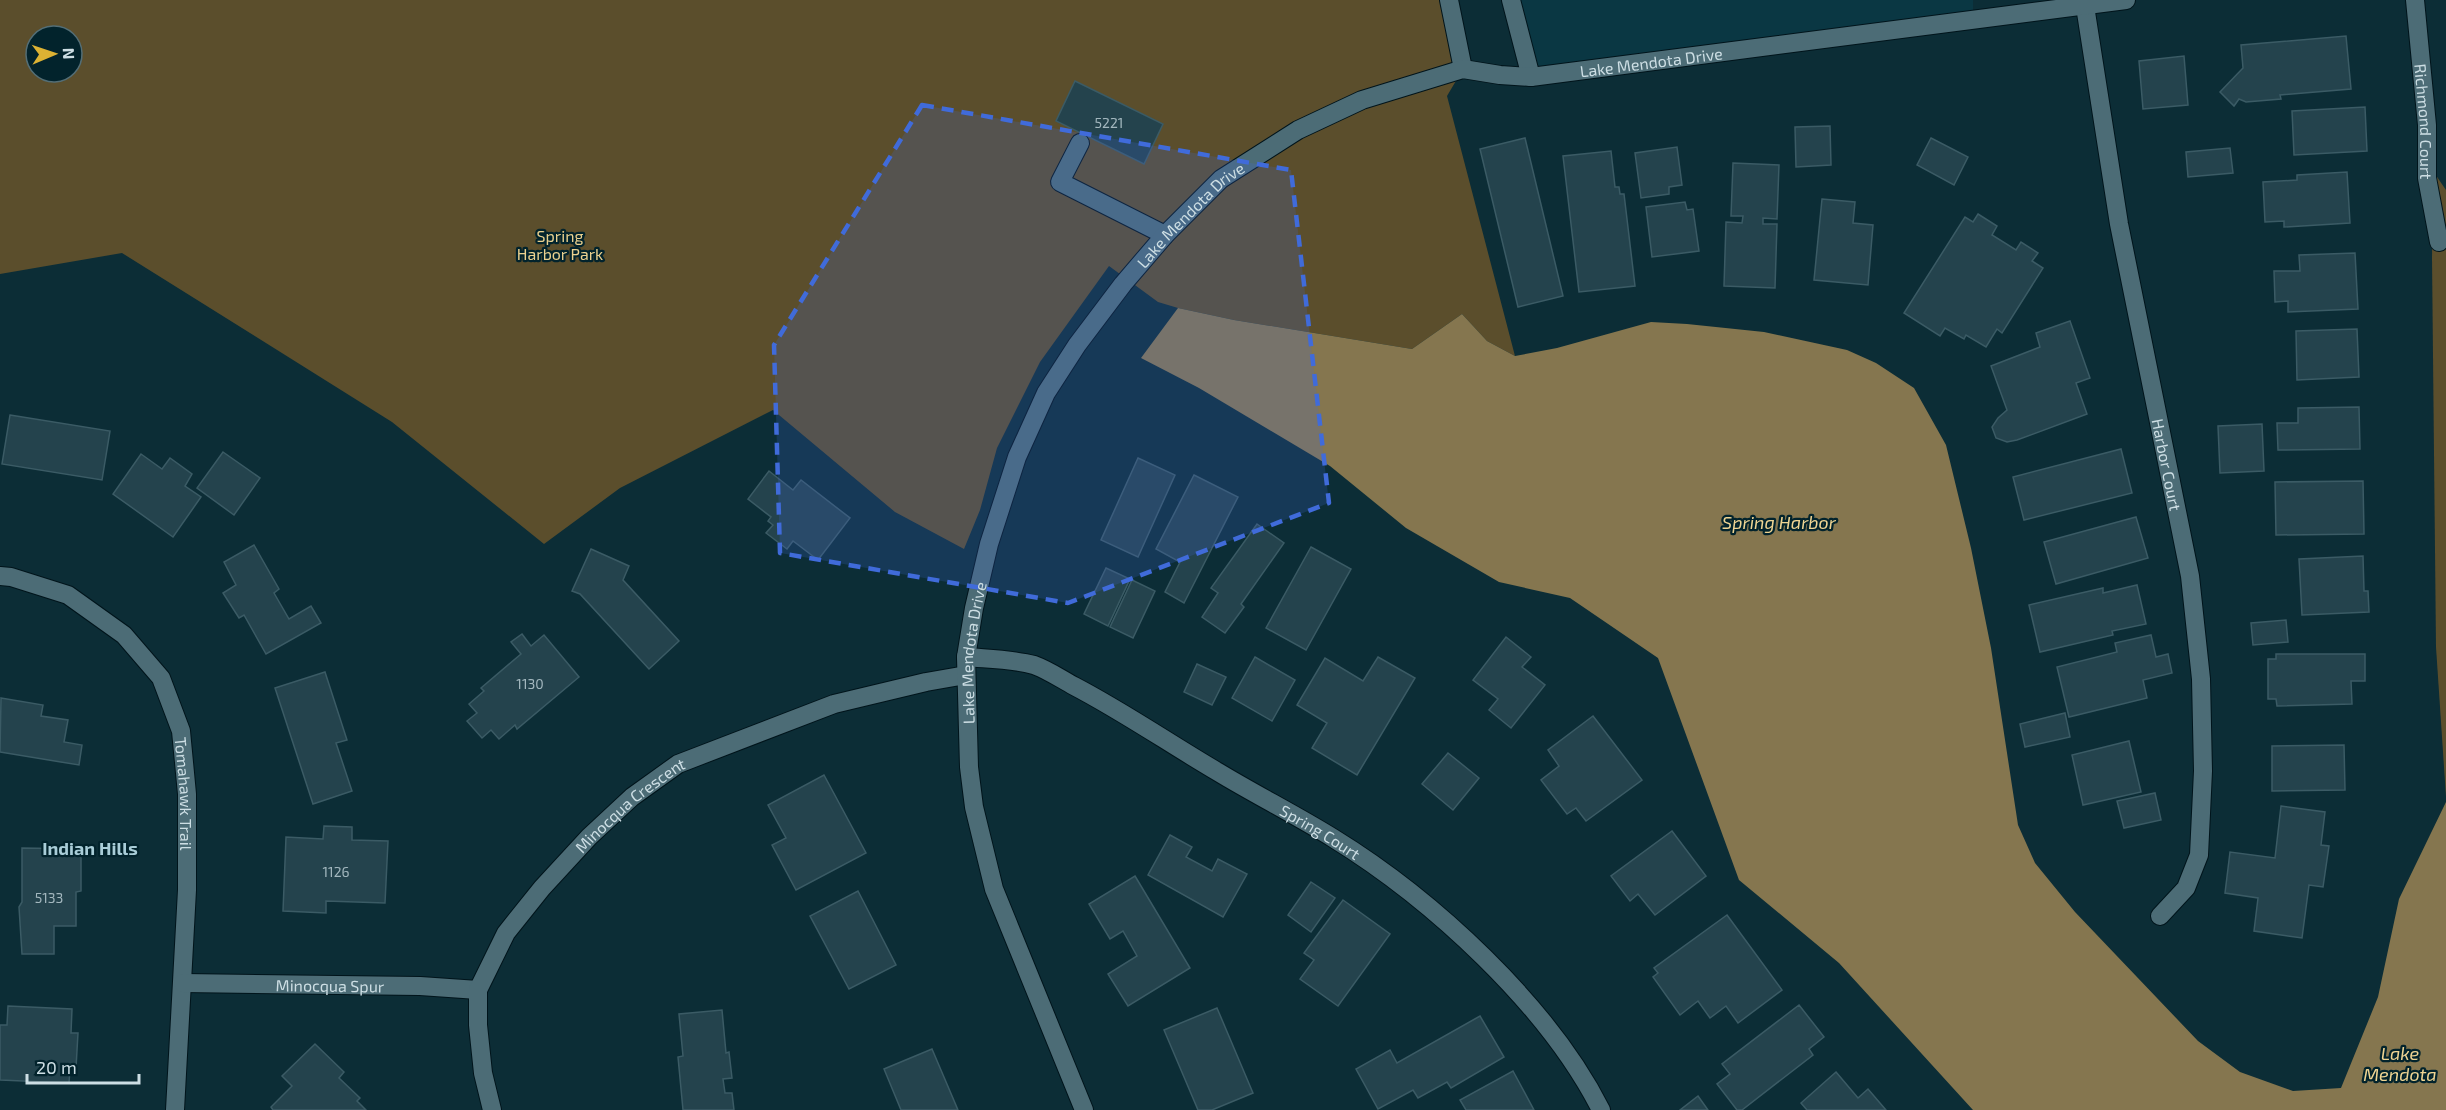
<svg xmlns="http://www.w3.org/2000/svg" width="2446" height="1110" font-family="'Exo 2',sans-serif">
<rect width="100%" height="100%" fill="#0c2d36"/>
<path fill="#0a3743" d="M1511 0H1973V20L1531 77Z"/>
<g fill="#5b4e2c" fill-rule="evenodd">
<path d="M0 0H1449L1463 69 1447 96 1515 356 1487 341 1462 314 1412 349 1234 320 1178 308 1158 302 1109 266 1040 362 997 448 980 510 964 549 895 512 773 410 620 488 544 544 392 422 122 253 0 274ZM36 36H72V72H36Z"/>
<path d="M2433 171 2446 190V797L2436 647 2432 258Z"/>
</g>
<path fill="#85764f" d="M1178 308 1234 320 1412 349 1462 314 1487 341 1515 356 1557 348 1651 322 1687 324 1764 332 1847 350 1876 363 1914 388 1946 445 1971 548 1991 648 2018 825 2035 863 2075 912 2198 1041 2240 1072 2293 1091 2341 1088 2378 997 2399 899 2446 802V1110H1973L1839 963 1739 880 1658 658 1570 598 1499 582 1406 528 1330 466 1199 388 1141 358Z"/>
<g fill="#24434d" stroke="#3b5b65" stroke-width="1.5">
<path d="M2346 36 2351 89 2280 95 2281 99 2246 102 2239 99 2234 106 2220 92 2243 68 2241 45Z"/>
<path d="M2184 56 2188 105 2143 109 2139 61Z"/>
<path d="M1075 81 1163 124 1144 164 1056 121Z"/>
<path d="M2365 107 2367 151 2294 155 2292 111Z"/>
<path d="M1830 126 1831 165 1796 167 1795 127Z"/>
<path d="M1525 138 1563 296 1518 307 1480 149Z"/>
<path d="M1931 138 1968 157 1954 185 1917 165Z"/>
<path d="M1677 147 1682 185 1669 187V194L1641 198 1635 153Z"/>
<path d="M2230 148 2233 173 2188 177 2186 152Z"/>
<path d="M1611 151 1615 187H1619L1620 194H1624L1635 286 1579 292 1563 156Z"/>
<path d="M1733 163 1779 165 1777 219 1763 218V224H1777L1775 288 1724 286 1726 222 1742 223 1743 216H1731Z"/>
<path d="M2347 172 2350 223 2284 227V221L2265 222 2263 182 2297 180V175Z"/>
<path d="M1822 199 1855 202 1853 223 1873 225 1868 285 1814 280Z"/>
<path d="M1685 202 1687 210 1693 209 1699 251 1652 257 1646 207Z"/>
<path d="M1978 214 1997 226 1992 235 2016 250 2021 242 2038 253 2032 261 2043 268 2002 333 1997 329 1986 347 1966 335 1964 339 1945 328 1940 336 1904 313 1965 217 1973 222Z"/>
<path d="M2355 253 2358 309 2288 312V301L2275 302 2274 271H2300L2299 255Z"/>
<path d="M2070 321 2090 378 2076 383 2087 414 2017 440 2007 442 1996 438 1992 427 1998 418 2007 410 1991 366 2040 347 2036 333Z"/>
<path d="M2357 329 2359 377 2297 380 2296 331Z"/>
<path d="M2359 407 2360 449 2278 450 2277 423H2298V408Z"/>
<path d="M10 415 110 431 102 480 2 464Z"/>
<path d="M2262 424 2264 471 2220 473 2218 426Z"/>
<path d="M2121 449 2132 493 2024 520 2013 477Z"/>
<path d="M223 452 260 478 234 515 197 488Z"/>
<path d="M141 454 162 469 170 458 192 474 185 486 201 497 173 537 113 494Z"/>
<path d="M1138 458 1175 475 1138 557 1101 540Z"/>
<path d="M769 471 793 490 801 480 850 518 818 560 793 541 787 549 766 533 773 525 768 521 771 517 748 499Z"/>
<path d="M1194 475 1238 497 1184 603 1165 592 1180 562 1156 549Z"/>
<path d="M2363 481 2364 534 2276 535 2275 482Z"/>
<path d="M2136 517 2148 558 2056 584 2044 542Z"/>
<path d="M1257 524 1284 543 1241 604 1244 607 1225 633 1202 617 1218 593 1211 588Z"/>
<path d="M254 545 279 589 274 593 289 619 311 606 321 623 266 654 244 615 239 618 223 593 236 585 224 562Z"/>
<path d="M1311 547 1351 569 1306 650 1266 628Z"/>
<path d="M591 549 629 566 623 580 679 641 649 669 580 594 572 591Z"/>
<path d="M2363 556 2364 591H2368L2369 612 2302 615 2299 559Z"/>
<path d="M1106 568 1130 579 1108 626 1084 614Z"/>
<path d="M1132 580 1155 591 1133 638 1110 627Z"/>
<path d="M2137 585 2146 624 2112 631 2113 635 2040 652 2029 605 2103 588V593Z"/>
<path d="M2286 620 2288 642 2253 645 2251 623Z"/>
<path d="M522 634 531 646 544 635 579 677 517 729 515 725 499 739 491 730 482 738 467 721 477 713 469 704 484 691 481 688 521 654 511 642Z"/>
<path d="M2151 635 2156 657 2168 654 2172 673 2143 680 2147 698 2069 717 2057 667 2117 652 2115 643Z"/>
<path d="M1506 637 1531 657 1522 667 1545 685 1511 728 1489 710 1498 699 1473 680Z"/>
<path d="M2276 654H2365V681H2351L2352 704 2277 706 2276 699H2268V659H2276Z"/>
<path d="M1255 657 1295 680 1272 721 1232 698Z"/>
<path d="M1378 657 1415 678 1357 775 1312 748 1327 723 1297 705 1325 658 1363 681Z"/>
<path d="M1197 664 1226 677 1212 705 1184 692Z"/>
<path d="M325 672 347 740 336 743 352 791 313 804 275 688Z"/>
<path d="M1 698 43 705 41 716 68 720 64 742 82 745 79 765 0 752Z"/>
<path d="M2065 713 2070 737 2025 747 2020 724Z"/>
<path d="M1593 716 1642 780 1586 821 1576 808 1567 814 1541 780 1559 766 1548 750Z"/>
<path d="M2129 741 2141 792 2083 805 2072 755Z"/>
<path d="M2344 745 2345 790 2272 791V746Z"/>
<path d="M1448 753 1479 778 1453 810 1422 784Z"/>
<path d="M824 775 866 853 796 890 772 845 786 838 768 805Z"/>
<path d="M2155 793 2161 820 2124 828 2117 801Z"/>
<path d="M2281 806 2325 812 2321 845 2329 846 2323 887 2309 885 2302 938 2254 931 2258 898 2225 893 2230 852 2275 858Z"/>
<path d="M324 826 352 827V840L388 841 385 903 326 901V913L283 911 286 837 323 839Z"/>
<path d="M1672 831 1706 876 1655 915 1638 894 1630 901 1611 876Z"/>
<path d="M1170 835 1192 847 1186 857 1212 871 1218 859 1247 874 1223 917 1148 875Z"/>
<path d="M22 848 81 849V891L76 892V926H54V954H22L19 907 22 902Z"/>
<path d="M1135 876 1190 968 1128 1006 1108 974 1137 956 1123 931 1110 939 1089 904Z"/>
<path d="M1311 882 1335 898 1311 932 1288 915Z"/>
<path d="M858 891 896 965 849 989 810 916Z"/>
<path d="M1343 900 1390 934 1338 1006 1300 979 1314 960 1304 953Z"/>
<path d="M1727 915 1782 990 1738 1023 1726 1006 1710 1018 1698 1001 1680 1015 1653 977 1658 973 1654 968Z"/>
<path d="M1799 1005 1824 1037 1809 1049 1813 1055 1742 1110H1737L1717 1084 1730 1074 1722 1064Z"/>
<path d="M8 1006 72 1009 71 1033H78L76 1068H70L69 1083 0 1080V1025H7Z"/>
<path d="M1217 1008 1253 1093 1212 1110H1198L1164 1030Z"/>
<path d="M722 1010 726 1053 729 1052 732 1078 723 1079 725 1093H732L734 1110H683L678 1057 683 1056 679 1014Z"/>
<path d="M1480 1016 1504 1057 1451 1088 1447 1082 1418 1098 1413 1090 1378 1109 1356 1069 1390 1050 1397 1063Z"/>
<path d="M315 1044 344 1072 339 1078 360 1098 357 1101 366 1110H273L271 1107 292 1086 282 1076Z"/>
<path d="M932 1049 958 1110H901L884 1069Z"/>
<path d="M1513 1071 1534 1110H1466L1460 1100Z"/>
<path d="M1836 1072 1858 1098 1868 1089 1886 1110H1807L1801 1103Z"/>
<path d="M1698 1096 1708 1110H1680Z"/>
</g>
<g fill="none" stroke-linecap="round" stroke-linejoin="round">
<g stroke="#00141b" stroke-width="20">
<path id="lane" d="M1080 143 1060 182 1165 235"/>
</g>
<g stroke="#00141b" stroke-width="20">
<g id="street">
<path d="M1449 0 1463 69"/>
<path d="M1511 0 1531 77"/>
<path id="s1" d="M2415 0 2427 125V178L2439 242"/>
<path id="s2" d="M2085 6 2119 224 2190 576 2201 679 2203 771 2199 855 2186 888 2160 916"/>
<path id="s3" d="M0 576 11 577 68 595 124 635 161 678 181 731 187 794V890L175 1110"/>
<path id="s4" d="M966 657C989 659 1012 659 1034 665 1048 670 1061 679 1074 686 1124 712 1170 744 1218 772 1256 795 1296 815 1333 838 1432 899 1548 1005 1601 1110"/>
<path id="s5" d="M183 983 420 986 478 990"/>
<path id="s6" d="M492 1110 483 1073 478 1025V990L506 933 542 888 589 837 632 797 678 764 834 704 926 682 966 675"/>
<path id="s7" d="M1084 1110 994 889 974 807 969 767 966 657 974 608 989 544 1017 457 1046 393 1077 345 1123 284 1165 235 1221 179 1298 130 1362 100 1463 69 1500 75 1531 77 2126 0"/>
</g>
</g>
<use href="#lane" stroke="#4c6c76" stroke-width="18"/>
<use href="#street" stroke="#4c6c76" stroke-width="18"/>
</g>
<path fill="#406bda" fill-opacity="0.2" stroke="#406bda" stroke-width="4.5" stroke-dasharray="12 8" stroke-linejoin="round" d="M922 105 1291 170 1329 503 1068 603 780 553 774 345Z"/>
<g text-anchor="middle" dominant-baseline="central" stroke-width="4.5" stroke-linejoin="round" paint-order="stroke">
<g font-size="14" fill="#a3b7be">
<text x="1109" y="122">5221</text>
<text x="530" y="683">1130</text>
<text x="336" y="871">1126</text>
<text x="49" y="897">5133</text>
</g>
<g font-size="16" fill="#cddee4" stroke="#02232c">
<text stroke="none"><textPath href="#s7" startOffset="1485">Lake Mendota Drive</textPath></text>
<text stroke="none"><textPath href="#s1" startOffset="122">Richmond Court</textPath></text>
<text stroke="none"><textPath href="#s7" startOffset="981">Lake Mendota Drive</textPath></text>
<text stroke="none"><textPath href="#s2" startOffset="466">Harbor Court</textPath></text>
<text stroke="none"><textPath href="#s7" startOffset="478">Lake Mendota Drive</textPath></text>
<text stroke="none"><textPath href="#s3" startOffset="316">Tomahawk Trail</textPath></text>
<text stroke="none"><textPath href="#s6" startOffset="364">Minocqua Crescent</textPath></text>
<text stroke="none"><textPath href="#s4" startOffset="400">Spring Court</textPath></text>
<text stroke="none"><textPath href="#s5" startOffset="147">Minocqua Spur</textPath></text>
</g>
<g font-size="16" fill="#ead18f" stroke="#02232c">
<text x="560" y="235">Spring<tspan x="560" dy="18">Harbor Park</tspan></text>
</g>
<g font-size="18" font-style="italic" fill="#efd593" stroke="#02232c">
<text x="1779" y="522">Spring Harbor</text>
<text x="2400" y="1053">Lake<tspan x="2400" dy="21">Mendota</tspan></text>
</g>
<g font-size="18" font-weight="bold" fill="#a9cdd8" stroke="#02232c">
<text x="90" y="848">Indian Hills</text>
</g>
</g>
<g transform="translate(54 54) rotate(88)"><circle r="28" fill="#02232c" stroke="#536e76" stroke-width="1.5"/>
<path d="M0-4.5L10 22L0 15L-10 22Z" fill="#dcb233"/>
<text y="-9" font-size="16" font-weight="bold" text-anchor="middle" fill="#cddee4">N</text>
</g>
<path d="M27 1074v9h112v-9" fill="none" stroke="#cddee4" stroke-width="3"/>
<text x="36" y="1074" font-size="18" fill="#cddee4" stroke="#02232c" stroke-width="4.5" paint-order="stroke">20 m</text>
</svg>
